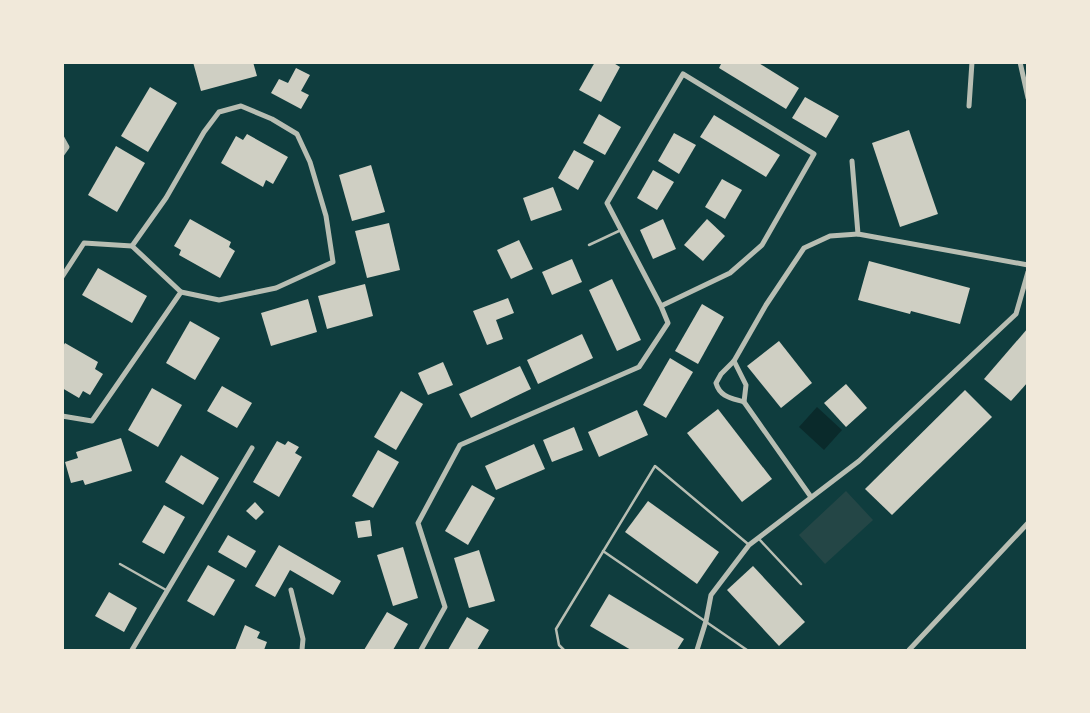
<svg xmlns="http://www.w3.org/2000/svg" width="1090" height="713" font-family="Arial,sans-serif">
<rect width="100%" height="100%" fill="#0f3d3e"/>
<path fill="#244646" d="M846 491 873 520 825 564 799 535Z"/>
<path fill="#0a2a2b" d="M817 407 842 430 824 450 799 427Z"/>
<g fill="#cfcfc3">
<path d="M193 62H253L257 76 201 91Z"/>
<path d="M595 62H612L620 67 601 102 579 90Z"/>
<path d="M722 62H757L799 88 786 109 719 68Z"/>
<path d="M296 68 310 75 301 91 309 95 301 109 271 93 279 79 288 83Z"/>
<path d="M150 87 177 103 148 152 121 136Z"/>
<path d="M805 97 839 116 826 138 792 118Z"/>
<path d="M599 114 621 127 605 155 583 143Z"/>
<path d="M714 115 780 155 766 177 700 137Z"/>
<path d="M909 130 938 214 900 227 872 143Z"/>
<path d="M674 133 696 145 679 174 658 161Z"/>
<path d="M247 134 288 157 273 184 266 180 263 187 221 163 236 136 243 140Z"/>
<path d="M116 146 145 163 117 212 88 195Z"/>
<path d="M574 150 594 161 578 190 558 178Z"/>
<path d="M371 165 385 212 352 221 339 175Z"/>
<path d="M653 170 674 182 657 210 637 198Z"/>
<path d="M722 179 742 190 725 219 705 207Z"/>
<path d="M553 187 562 210 531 221 523 198Z"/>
<path d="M190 219 231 242 229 247 235 251 220 278 179 255 181 250 174 246Z"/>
<path d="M663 219 676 249 653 259 640 230Z"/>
<path d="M707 219 725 236 703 261 684 245Z"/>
<path d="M389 223 400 270 367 278 355 231Z"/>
<path d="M519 240 533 269 511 279 497 250Z"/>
<path d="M572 259 582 282 552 295 542 272Z"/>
<path d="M869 261 970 288 960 324 911 311 910 314 858 300Z"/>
<path d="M98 268 147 296 132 323 82 295Z"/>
<path d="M612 279 641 340 617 351 589 290Z"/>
<path d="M365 284 373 316 327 329 318 296Z"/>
<path d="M508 298 514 313 496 320 503 339 487 345 473 311Z"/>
<path d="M308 299 317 332 271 346 261 313Z"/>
<path d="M702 304 724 317 698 364 675 351Z"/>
<path d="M190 321 220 338 195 380 166 363Z"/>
<path d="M1028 328V382L1011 401 984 379Z"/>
<path d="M582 334 593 358 538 384 527 360Z"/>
<path d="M779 341 812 383 781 408 747 366Z"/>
<path d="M65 343 98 362 95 369 103 374 90 395 83 391 79 398 62 388V348Z"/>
<path d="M670 358 693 372 666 418 643 405Z"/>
<path d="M443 362 453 385 428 395 418 373Z"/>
<path d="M520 366 531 389 471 418 459 394Z"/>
<path d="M846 384 867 408 846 427 824 403Z"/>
<path d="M222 386 252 403 237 428 207 411Z"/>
<path d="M152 388 182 405 158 447 128 430Z"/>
<path d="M965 390 992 417 892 515 865 489Z"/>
<path d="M401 391 423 404 396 450 374 437Z"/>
<path d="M718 409 772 479 742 502 687 433Z"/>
<path d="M637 410 648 435 599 457 588 432Z"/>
<path d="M574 427 583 450 552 462 543 440Z"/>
<path d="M121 438 132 471 85 485 83 480 71 483 65 462 78 458 76 452Z"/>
<path d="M277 441 285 445 288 441 299 447 295 453 302 457 279 497 253 482Z"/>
<path d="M534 444 545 469 496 490 485 466Z"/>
<path d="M378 450 399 462 373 508 352 496Z"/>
<path d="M181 455 219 478 203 505 165 482Z"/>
<path d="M472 485 495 498 468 545 445 531Z"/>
<path d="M648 501 719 552 697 584 625 532Z"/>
<path d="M255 502 264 512 256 520 246 511Z"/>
<path d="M164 505 185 517 164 554 142 542Z"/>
<path d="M370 520 372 536 358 538 355 522Z"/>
<path d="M228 535 256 551 246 568 218 552Z"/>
<path d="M279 545 341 581 333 595 290 570 275 597 255 586Z"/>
<path d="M403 547 418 598 393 606 377 555Z"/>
<path d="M479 550 495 601 469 608 454 558Z"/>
<path d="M208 565 235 580 214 616 187 601Z"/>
<path d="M753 566 805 622 779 646 727 590Z"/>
<path d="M109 592 137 608 124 632 95 616Z"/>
<path d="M609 594 684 639 677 650H631L590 626Z"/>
<path d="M387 612 408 624 393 650H364Z"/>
<path d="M467 617 489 630 477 650H448Z"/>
<path d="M245 625 260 632 257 638 267 642 264 650H235Z"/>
</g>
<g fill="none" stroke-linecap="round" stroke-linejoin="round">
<g stroke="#b8beb3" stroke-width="2.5">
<path d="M589 245 621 230"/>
<path d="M759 539 801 584"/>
<path d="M603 551 747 650"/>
<path d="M120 564 166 590"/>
<path d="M564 650 559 645 556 629 655 466 748 544"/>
</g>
<g stroke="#b8beb3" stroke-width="5">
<path d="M1020 62 1028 98"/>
<path d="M969 106 972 62"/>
<path d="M62 138 67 147 62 154"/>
<path d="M852 161 858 234 1028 265"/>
<path d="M132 246 166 198 204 132 219 112 241 106 272 119 297 134 310 162 326 216 333 262 276 288 219 300 181 292"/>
<path d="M62 277 84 243 132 246 181 292 92 421 62 416"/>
<path d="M734 361 746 385 744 402 811 497"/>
<path d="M744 402C731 398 720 397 716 383L721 374 734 361 766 305 804 248 830 236 858 234"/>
<path d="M291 590 303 639 302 650"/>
<path d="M132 650 252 448"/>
<path d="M421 650 445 607 418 523 460 445 639 367 668 323 661 306 730 273 762 245 814 154 683 74 607 203 661 306"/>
<path d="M697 650 706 621 711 595 749 545 859 461 1016 314 1028 272"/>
<path d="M909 650 1028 523"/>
</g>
</g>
<rect width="1090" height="713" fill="none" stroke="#f1e9da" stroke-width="128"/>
</svg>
